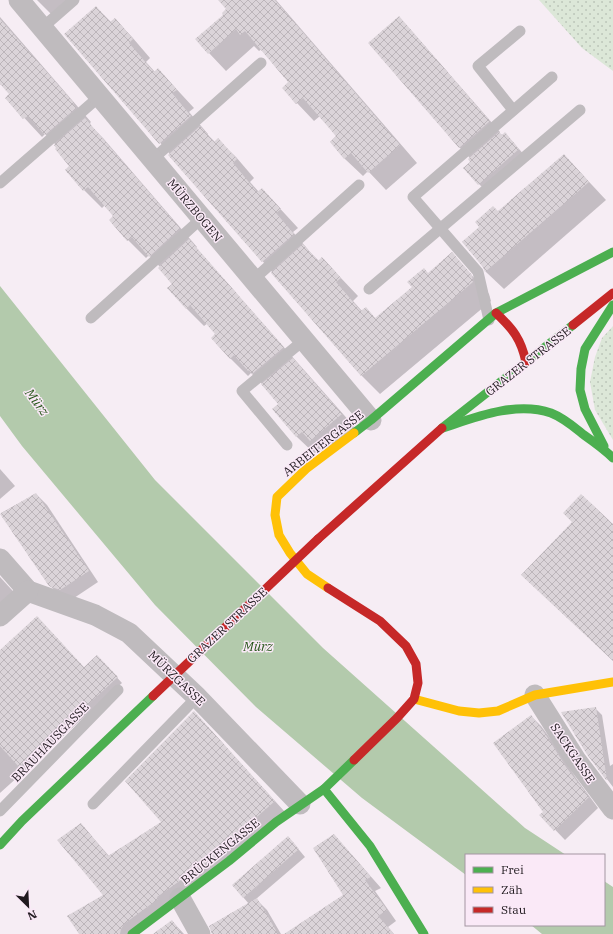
<svg xmlns="http://www.w3.org/2000/svg" width="613" height="934" font-family="'IBM Plex Serif',serif">
<defs>
<pattern id="grass-dots" width="8" height="8" patternUnits="userSpaceOnUse"><rect width="8" height="8" fill="#dce7d8"/><path d="M2 2h.1M6 6h.1" fill="none" stroke="#bcc6b9" stroke-width="1.8" stroke-linecap="round"/></pattern>
<pattern id="building-cross-hatch" width="8" height="8" patternUnits="userSpaceOnUse"><rect width="8" height="8" fill="#dbd4d9"/><path d="M0 0l8 8M0 8l8-8" fill="none" stroke="#bcb5ba"/></pattern>
</defs>
<rect width="100%" height="100%" fill="#f6edf4"/>
<g fill="url(#grass-dots)">
<path d="M539 0H613V71L582 48Z"/>
<path d="M613 326V440L595 410 590 382 595 357 602 338Z"/>
</g>
<g fill="#b3caac">
<path d="M0 286 155 480 323 648 525 828 566 855H466V875L362 798 256 707 155 605 22 446 0 416Z"/>
<path d="M604 881 613 887V934H542L531 925H604Z"/>
</g>
<g fill="#0003">
<path d="M37 0H71L53 16Z"/>
<path d="M219 0H276L417 163 386 190 368 171 363 176 345 159 331 142 338 137 320 116 314 121 297 103 290 82 262 49 259 51 254 46 226 71 209 53 228 9Z"/>
<path d="M96 7 111 22 115 19 132 37 150 58 146 62 155 72 158 69 194 108 189 112 208 134V135L215 142 218 140 236 157 254 178 250 182 259 192 262 189 298 228 293 232 311 253 319 261 322 258 358 296 353 301 362 311 366 308 376 319 452 254 489 294 491 301 380 394 362 376 66 34Z"/>
<path d="M0 17 91 122 90 123 92 127 103 138 197 247 196 248 359 432 315 454 297 437 274 409 280 404 264 386 251 373 248 376 230 358 217 334 208 323 204 326 186 308 173 284 160 267 149 255 146 258 128 240 110 220 115 216 105 205 102 208 84 190 71 166 56 145 45 134 42 137 6 98 10 94 1 84 0 85Z"/>
<path d="M409 28 500 132 499 133 512 141 526 157 486 191 479 184 470 158 460 148Z"/>
<path d="M564 155 606 200 504 289 486 272 484 267 481 227Z"/>
<path d="M0 469 15 486 0 499Z"/>
<path d="M36 494 47 505 98 582 71 600 61 596 49 585 1 513Z"/>
<path d="M0 577 22 601 0 621Z"/>
<path d="M0 651 84 668 102 661 122 683 0 793Z"/>
<path d="M595 708 602 715 610 766 613 764V787L587 753Z"/>
<path d="M531 716 541 726 556 746 576 778 598 808 565 840 541 815 544 812Z"/>
<path d="M204 723 285 812 136 934H80L105 895 81 824 109 856 163 823Z"/>
<path d="M295 845 305 857 256 899 267 910 281 934H213L249 904 243 897Z"/>
<path d="M344 846 381 888 375 891 396 921 388 927 394 934H286L344 896Z"/>
<path d="M172 921 184 934H154Z"/>
</g>
<g fill="url(#building-cross-hatch)">
<path d="M218 0H275L400 145 368 173 351 153 344 159 330 142 336 136 303 98 296 104 282 88 288 82 245 31 240 35 236 29 208 54 195 39 223 15 222 13 226 9Z"/>
<path d="M96 6 110 22 115 18 133 39 129 43 154 72 158 68 177 90 172 93 191 116 159 144 64 34Z"/>
<path d="M399 16 490 121 459 148 368 43Z"/>
<path d="M0 19 74 103 73 104 76 108 45 135 28 116 23 119 5 98 9 94 0 84Z"/>
<path d="M85 118 180 228 149 257 132 237 127 241 109 220 113 216 88 187 83 191 65 170 69 166 55 149 56 148 54 145Z"/>
<path d="M200 126 214 142 218 138 237 159 233 163 257 192 262 188 281 209 276 213 294 234 262 262 168 155Z"/>
<path d="M499 132 502 135 505 132 519 149 478 185 463 168 470 162 468 159Z"/>
<path d="M564 154 589 182 485 272 483 267 462 242 479 227 475 222 493 206 498 211Z"/>
<path d="M189 239 284 347 252 374 249 370 248 371 234 355 230 359 211 338 215 334 190 305 186 309 167 288 172 284 158 268Z"/>
<path d="M303 244 318 261 322 257 341 278 336 282 361 311 366 307 375 318 412 287 407 282 424 268 428 273 452 252 472 275 473 282 361 376 271 273Z"/>
<path d="M293 358 342 414 310 441 302 432 296 437 272 409 278 404 261 384Z"/>
<path d="M36 493 89 571 60 590 49 586 0 514Z"/>
<path d="M581 494 613 524V661L521 575 572 522 563 513Z"/>
<path d="M37 616 84 667 97 655 118 677 19 767 0 746V650Z"/>
<path d="M596 707 607 780H606L586 753 561 712Z"/>
<path d="M194 711 275 801 214 855 215 856 157 897 158 899 124 924 121 929 120 934H79L67 916 103 895 57 840 81 823 108 856 161 822 125 781Z"/>
<path d="M531 715 546 735 566 767 589 797 554 831 539 815 543 812 493 743Z"/>
<path d="M334 834 371 877 365 880 387 910 378 916 394 934H284L343 895 313 848Z"/>
<path d="M288 836 299 849 243 898 232 885Z"/>
<path d="M257 898 278 934H212L209 926Z"/>
<path d="M172 920 182 934H153Z"/>
</g>
<g fill="none" stroke-linecap="round" stroke-linejoin="round">
<g stroke="#bfbbbe" stroke-width="11">
<path d="M42 28 74 0"/>
<path d="M513 110 478 66 520 31"/>
<path d="M153 159 261 63"/>
<path d="M0 183 100 96"/>
<path d="M253 280 359 185"/>
<path d="M369 289 580 110"/>
<path d="M91 318 202 218"/>
<path d="M489 320 478 272 413 197 552 77"/>
<path d="M287 445 242 391 304 340"/>
<path d="M93 804 197 697"/>
<path d="M0 811 118 690"/>
</g>
<g stroke="#bfbbbe" stroke-width="21">
<path d="M19 0 371 420"/>
<path d="M0 559 28 591"/>
<path d="M28 591 95 615 129 633 197 697 300 804"/>
<path d="M0 616 28 591"/>
<path d="M535 695 576 760 613 809"/>
<path d="M180 898 200 934"/>
</g>
<g stroke="#4caf50" stroke-width="9">
<path d="M442 428 573 325"/>
<path d="M443 428C476 417 516 401 551 413 564 418 574 427 584 435 594 442 604 449 613 458"/>
<path d="M354 433 371 420 496 313 613 252"/>
<path d="M604 446 585 409 580 390 581 369 585 349 613 305"/>
<path d="M324 789 370 846 424 934"/>
<path d="M0 845 22 821 153 696"/>
<path d="M132 934 229 861 276 822 324 789 354 760"/>
</g>
<g stroke="#ffc107" stroke-width="9">
<path d="M328 588 307 574 290 553 279 535 275 515 277 497 306 469 354 433"/>
<path d="M414 699 459 711 479 713 498 711 535 695 613 682"/>
</g>
<g stroke="#c62828" stroke-width="9">
<path d="M496 313C513 329 521 339 526 362"/>
<path d="M573 325 613 293"/>
<path d="M318 539 442 428"/>
<path d="M328 588 380 621 406 646 416 664 418 683 414 699 397 718 354 760"/>
</g>
<path stroke="#c62828" stroke-width="9" d="M153 696 318 539"/>
</g>
<g text-anchor="middle" dominant-baseline="central" stroke-width="3" stroke-linejoin="round" paint-order="stroke">
<g font-size="12" fill="#201a1f" stroke="#fae9f7">
<text transform="translate(195 210) rotate(50)">MÜRZBOGEN</text>
<text transform="translate(528 361) rotate(-38)">GRAZER STRASSE</text>
<text transform="translate(323 443) rotate(-38)">ARBEITERGASSE</text>
<text transform="translate(227 625) rotate(-43)">GRAZER STRASSE</text>
<text transform="translate(177 678) rotate(44)">MÜRZGASSE</text>
<text transform="translate(50 742) rotate(-46)">BRAUHAUSGASSE</text>
<text transform="translate(573 753) rotate(56)">SACKGASSE</text>
<text transform="translate(220 851) rotate(-39)">BRÜCKENGASSE</text>
</g>
<g font-size="13" font-style="italic" fill="#255518" stroke="#fae9f7">
<text transform="translate(37 402) rotate(53)">Mürz</text>
<text x="258" y="646">Mürz</text>
</g>
</g>
<rect x="465" y="854" width="140" height="72" fill="#fae9f7" stroke="#a396a1"/>
<rect x="473" y="867" width="20" height="6" fill="#4caf50" stroke="#a396a1"/>
<text x="501" y="874" font-size="12" fill="#201a1f">Frei</text>
<rect x="473" y="887" width="20" height="6" fill="#ffc107" stroke="#a396a1"/>
<text x="501" y="894" font-size="12" fill="#201a1f">Zäh</text>
<rect x="473" y="907" width="20" height="6" fill="#c62828" stroke="#a396a1"/>
<text x="501" y="914" font-size="12" fill="#201a1f">Stau</text>
<g transform="translate(28 906) rotate(156)" stroke="#fae9f7" stroke-width="3" paint-order="stroke">
<path d="M0-3L7 15L0 10L-7 15Z" fill="#201a1f"/>
<text y="-6" font-size="11" font-weight="bold" text-anchor="middle" fill="#201a1f">N</text>
</g>
</svg>
